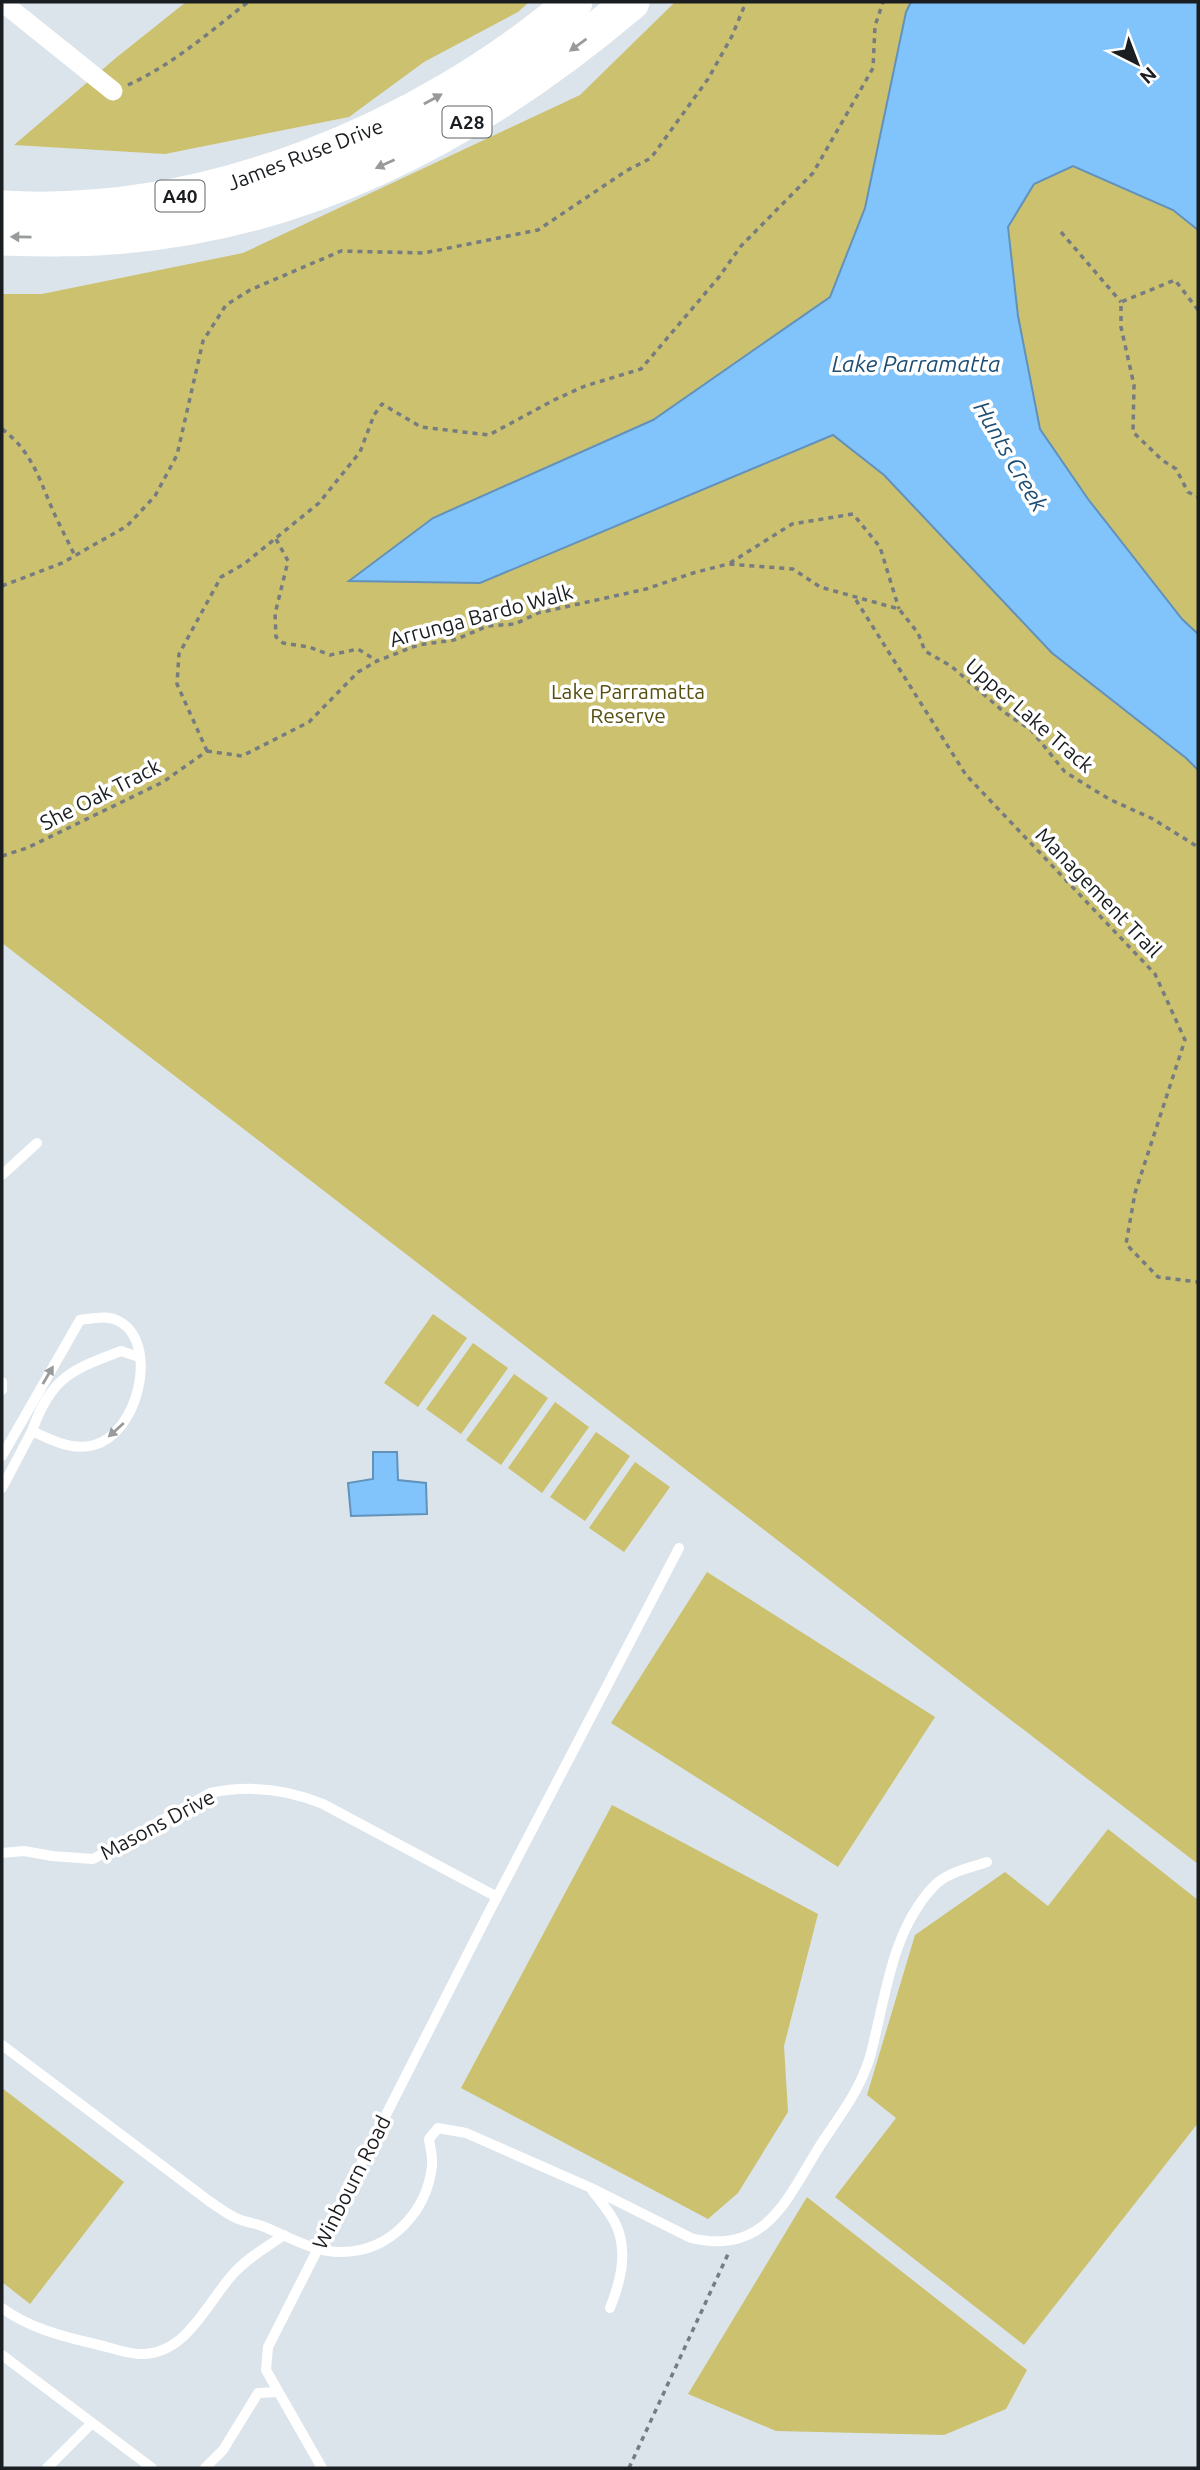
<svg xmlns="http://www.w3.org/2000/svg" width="1200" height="2470" font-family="Ubuntu,sans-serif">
<rect width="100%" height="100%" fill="#dbe4eb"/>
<g fill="#ccc16f">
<path d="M186 2H529L518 12 424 62 349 117 165 154 14 145 117 57Z"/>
<path d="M675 2H1198V1864L2 943V294H42L243 253 580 95Z"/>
<path d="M433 1314 467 1338 418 1407 384 1383Z"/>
<path d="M473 1343 508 1368 461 1434 426 1409Z"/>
<path d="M514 1374 548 1398 501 1465 466 1440Z"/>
<path d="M555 1402 589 1427 542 1493 508 1468Z"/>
<path d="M596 1432 630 1456 585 1521 550 1497Z"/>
<path d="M635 1462 670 1487 624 1552 589 1528Z"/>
<path d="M707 1572 935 1717 838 1867 611 1723Z"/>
<path d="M612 1805 818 1914 784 2046 788 2112 738 2193 708 2219 461 2088Z"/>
<path d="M1108 1829 1198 1900V2123L1024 2345 835 2197 896 2118 867 2095 915 1935 1005 1872 1048 1906Z"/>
<path d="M2 2088 124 2182 30 2304 2 2282Z"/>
<path d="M807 2197 1027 2370 1006 2409 944 2435 776 2431 688 2394Z"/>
</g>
<g fill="#81c3fb" stroke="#6292ba" stroke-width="2">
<path d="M911 2H1198V230L1173 210 1073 166 1034 184 1008 227 1018 316 1040 429 1088 499 1182 619 1198 634V770L1186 758 1052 653 884 475 833 435 480 583 349 581 433 518 653 420 830 297 865 208 906 12Z"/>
<path d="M373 1452H397L398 1480 426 1483 427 1514 351 1516 348 1483 373 1479Z"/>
</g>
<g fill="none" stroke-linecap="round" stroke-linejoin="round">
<g stroke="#767c80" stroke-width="3.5" stroke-dasharray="5 5" stroke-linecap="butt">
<path d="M128 85C172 65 210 32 248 2"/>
<path d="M1061 232 1121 302"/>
<path d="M1198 310 1175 280 1121 302V327L1134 385 1133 432 1162 460 1176 469 1188 492 1198 497"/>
<path d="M2 429C30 450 38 475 51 506 58 523 67 539 75 556"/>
<path d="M276 539 288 561 275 614 276 637 283 643 309 647 330 655 358 649 377 661"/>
<path d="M730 563 792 524 853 514 880 547 899 609"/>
<path d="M2 586 62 563 127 526 155 496 177 455 203 341 226 305 250 290 341 251 424 253 538 230 626 171 651 158 708 79 732 36 746 2"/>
<path d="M856 600 966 775 1155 974 1185 1040 1135 1193 1126 1244 1158 1277 1198 1282"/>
<path d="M207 751 177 684 179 654 221 577 244 564 319 503 360 452 374 415 382 404 421 427 489 435 554 400 585 386 641 369 719 277 741 246 813 173 873 68 875 26 883 2"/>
<path d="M207 751 242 756 309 722 358 672 377 661 418 645 454 640 488 626 515 624 538 613 646 589 693 573 728 564 793 569 820 587 899 609 918 633 925 651 951 666 1004 712 1031 730 1065 772 1109 799 1153 819 1198 847"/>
<path d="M2 856 27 848 163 782 207 751"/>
<path d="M629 2468 729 2252"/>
</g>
<g stroke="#fff" stroke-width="10">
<path d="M2 1175 37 1143"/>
<path d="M2 1382V1390"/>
<path d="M32 1431C51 1377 71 1370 121 1351L139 1357"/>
<path d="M2 1456 80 1320C95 1318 109 1314 122 1323 159 1348 137 1434 94 1445 71 1451 52 1440 32 1431L2 1488"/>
<path d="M2 1853 24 1851 52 1856 93 1859 210 1793C248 1785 287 1789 323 1804L497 1897"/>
<path d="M2 2045 209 2201C218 2207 227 2214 236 2218 244 2222 254 2223 262 2226 288 2236 314 2253 343 2252 391 2251 427 2211 432 2166 433 2157 430 2147 429 2139L438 2128 466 2133 589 2187 691 2238C769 2257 789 2193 823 2141 839 2117 856 2095 866 2068 871 2057 873 2044 876 2032 888 1981 896 1926 934 1886 947 1872 970 1868 987 1862"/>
<path d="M592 2190C600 2201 612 2214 617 2227 628 2254 620 2283 610 2308"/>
<path d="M2 2308C28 2327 60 2336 91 2343 106 2346 123 2353 139 2354 186 2356 206 2304 233 2274 247 2258 267 2247 284 2235"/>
<path d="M2 2355 152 2468"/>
<path d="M47 2468 91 2424"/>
<path d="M205 2468 223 2450 258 2393 278 2392"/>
<path d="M322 2468 266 2370 268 2347 486 1918 679 1548"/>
</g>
<path stroke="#fff" stroke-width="19" d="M2 2 113 91"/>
<g stroke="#fff" stroke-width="37">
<path d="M2 209C205 221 421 132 574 2"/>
<path d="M2 237C42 238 83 239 124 235 317 219 486 125 631 2"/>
</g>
</g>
<defs><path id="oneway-solid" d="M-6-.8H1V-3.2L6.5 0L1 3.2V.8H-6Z" transform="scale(1.75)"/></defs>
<g fill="#989a9b">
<use href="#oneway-solid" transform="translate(578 45) rotate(144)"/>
<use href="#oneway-solid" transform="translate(433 99) rotate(-29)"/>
<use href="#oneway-solid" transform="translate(385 164) rotate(156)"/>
<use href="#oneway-solid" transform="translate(21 237) rotate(-179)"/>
<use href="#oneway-solid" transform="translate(48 1375) rotate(-60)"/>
<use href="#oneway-solid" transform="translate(116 1430) rotate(138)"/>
</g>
<g text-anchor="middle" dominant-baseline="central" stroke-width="7" stroke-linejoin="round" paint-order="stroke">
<g fill="#fff" stroke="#5f6264" stroke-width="2">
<rect x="442.5" y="106.5" width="49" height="31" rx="5"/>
<rect x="155.5" y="180.5" width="49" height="31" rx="5"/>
</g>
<g font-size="19" font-weight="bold" fill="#1b1e21">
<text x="467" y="122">A28</text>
<text x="180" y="196">A40</text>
</g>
<g font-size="21" fill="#1b1e21" stroke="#fff">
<text transform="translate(305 154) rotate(-21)">James Ruse Drive</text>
<text transform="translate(481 615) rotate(-15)">Arrunga Bardo Walk</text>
<text transform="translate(1030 715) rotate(41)">Upper Lake Track</text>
<text transform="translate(100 794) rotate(-27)">She Oak Track</text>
<text transform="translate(1099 892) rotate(46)">Management Trail</text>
<text transform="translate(157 1824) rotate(-28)">Masons Drive</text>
<text transform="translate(351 2182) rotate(-63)">Winbourn Road</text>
</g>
<g font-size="21" fill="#574f0f" stroke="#fff">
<text x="628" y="691">Lake Parramatta<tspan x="628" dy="24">Reserve</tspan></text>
</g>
<g font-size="23" font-style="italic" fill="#1e4e73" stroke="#fff">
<text x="916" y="363">Lake Parramatta</text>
<text transform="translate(1011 456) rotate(60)">Hunts Creek</text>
</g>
</g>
<rect width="1200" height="2470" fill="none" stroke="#1b1e21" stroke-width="7"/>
<g transform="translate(1137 63) rotate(138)" stroke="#ffffff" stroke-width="5" paint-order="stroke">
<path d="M0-5L12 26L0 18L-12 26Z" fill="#1b1e21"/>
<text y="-10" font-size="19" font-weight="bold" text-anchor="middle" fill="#1b1e21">N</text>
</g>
</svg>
